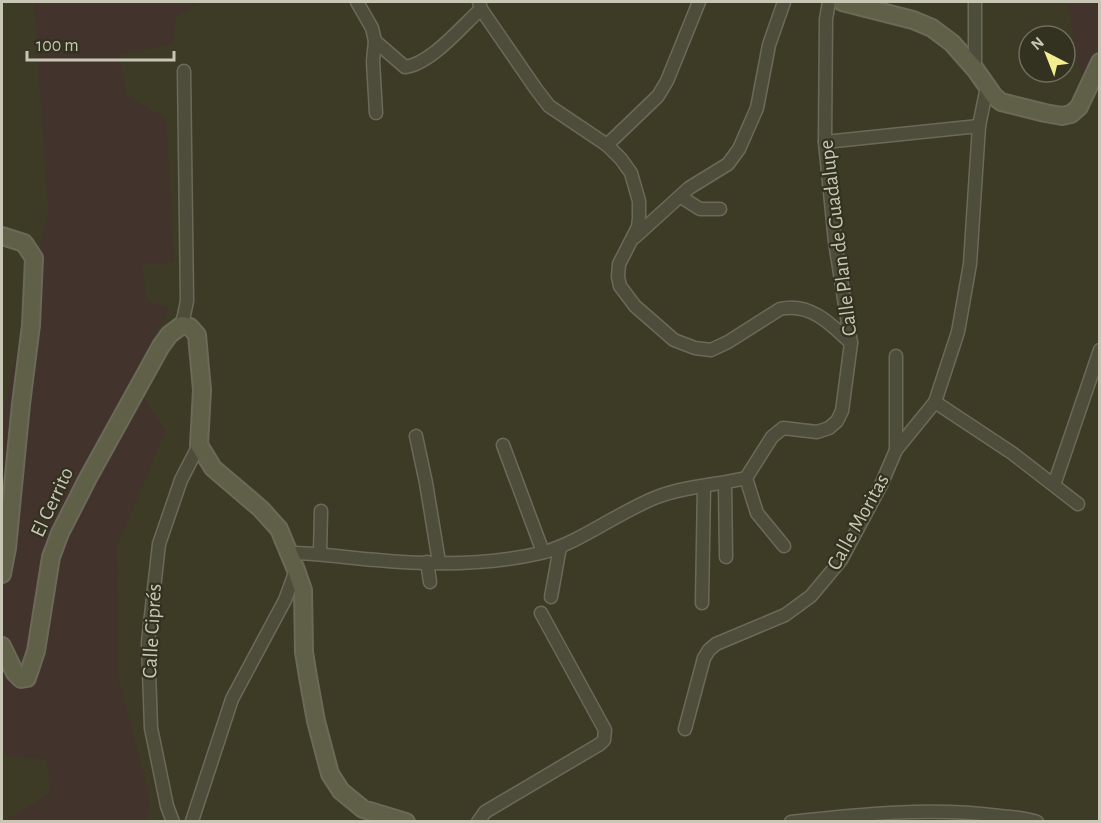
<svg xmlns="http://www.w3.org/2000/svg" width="1101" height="823" font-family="'Alegreya Sans',sans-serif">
<rect width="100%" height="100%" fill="#3d3b26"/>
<g fill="#42342c">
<path d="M34 2H202L176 17 173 44 120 55 127 96 166 118 174 262 142 265 147 300 169 309 132 380 166 431 117 546 118 675 150 799 147 821H4L50 793 47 759 2 755V658H4L2 612V418L48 210Z"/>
<path d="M1067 2H1099V44L1084 82 1076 56Z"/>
</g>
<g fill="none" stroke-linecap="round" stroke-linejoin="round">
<g stroke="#6b6a58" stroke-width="15">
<g id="minor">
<path d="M357 2 372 28 375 41 373 61 376 113"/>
<path d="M479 2 481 9 536 89 549 106 607 145 621 159 631 173 639 201V218L638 227 619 264 618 277 620 286 635 306 674 340 695 348 711 350 728 342 780 309C810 302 831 324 851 343"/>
<path d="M375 41 405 67C431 64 462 26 481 9"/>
<path d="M975 69V2"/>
<path d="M825 142 979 126"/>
<path d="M607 145 658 96 667 81 699 2"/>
<path d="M681 197 700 209H720"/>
<path d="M635 237 689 188 728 164 739 149 757 108 769 45 784 2"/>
<path d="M182 325 187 301 184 71"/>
<path d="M896 356V450"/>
<path d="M935 402 1012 453 1078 504"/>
<path d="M416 436 426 483 439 562"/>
<path d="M503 445 543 552"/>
<path d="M746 478 757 513 784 546"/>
<path d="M725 483 726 557"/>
<path d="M1054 485 1100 350"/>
<path d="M290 553C320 553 348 558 377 560 430 565 489 565 541 553 580 543 618 512 657 497 685 486 717 485 746 478L772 437 783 428 817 432 829 428 837 421 842 411 851 343 835 242 825 142 826 19 829 2"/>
<path d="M320 553 321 511"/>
<path d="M427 562 430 582"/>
<path d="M551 597 560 547"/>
<path d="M702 603 704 486"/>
<path d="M685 729 704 658 709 650 716 644 785 615 811 596 841 560 881 485 896 450 935 402 958 332 970 264 979 126 987 87"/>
<path d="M192 821 232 699 285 600 296 570"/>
<path d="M173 822 167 806 151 728 148 642 159 544 181 480 199 445"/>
<path d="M478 822 485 812 600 744 604 740 605 730 541 613"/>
<path d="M791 822C860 814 932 807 1000 816 1012 817 1026 818 1037 822"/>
</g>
</g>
<g stroke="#6b6a58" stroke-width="20">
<g id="secondary">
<path d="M842 2 913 20 932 28 952 43 975 69 994 96 1001 102 1045 113 1062 116 1071 114 1079 107 1100 62"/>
<path d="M2 236 24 243 34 258 31 325 21 404 7 548 2 574"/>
<path d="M2 646 15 673 21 679 27 678 36 651 51 557 60 533 88 478 161 346 169 335 182 325 190 327 197 335 202 390 199 445 213 468 261 509 279 529 296 570 303 590 304 652 308 677 316 721 330 774 341 791 363 809 406 822"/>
</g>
</g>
<use href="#minor" stroke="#4e4c3a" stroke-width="12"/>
<use href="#secondary" stroke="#605f48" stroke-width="16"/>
</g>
<g text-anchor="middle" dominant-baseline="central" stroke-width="4.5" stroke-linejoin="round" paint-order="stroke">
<g font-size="21" fill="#c8c7b6" stroke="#33311f">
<text transform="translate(838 238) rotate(-97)">Calle Plan de Guadalupe</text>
<text transform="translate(52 502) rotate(-65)">El Cerrito</text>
<text transform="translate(858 522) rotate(-61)">Calle Moritas</text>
<text transform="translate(152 631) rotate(-87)">Calle Ciprés</text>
</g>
</g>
<rect width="1101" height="823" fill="none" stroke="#c8c7b6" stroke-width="6"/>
<g transform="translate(1047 54) rotate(318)"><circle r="28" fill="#33311f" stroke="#6f6d5b" stroke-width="1.5"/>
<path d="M0-4.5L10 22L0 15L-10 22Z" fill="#f3ed90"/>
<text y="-9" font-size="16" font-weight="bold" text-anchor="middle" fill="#c8c7b6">N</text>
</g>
<path d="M27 51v9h147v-9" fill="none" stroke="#c8c7b6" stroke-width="3"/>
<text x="36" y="51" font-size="18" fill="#c8c7b6" stroke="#33311f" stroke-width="4.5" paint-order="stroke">100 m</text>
</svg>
